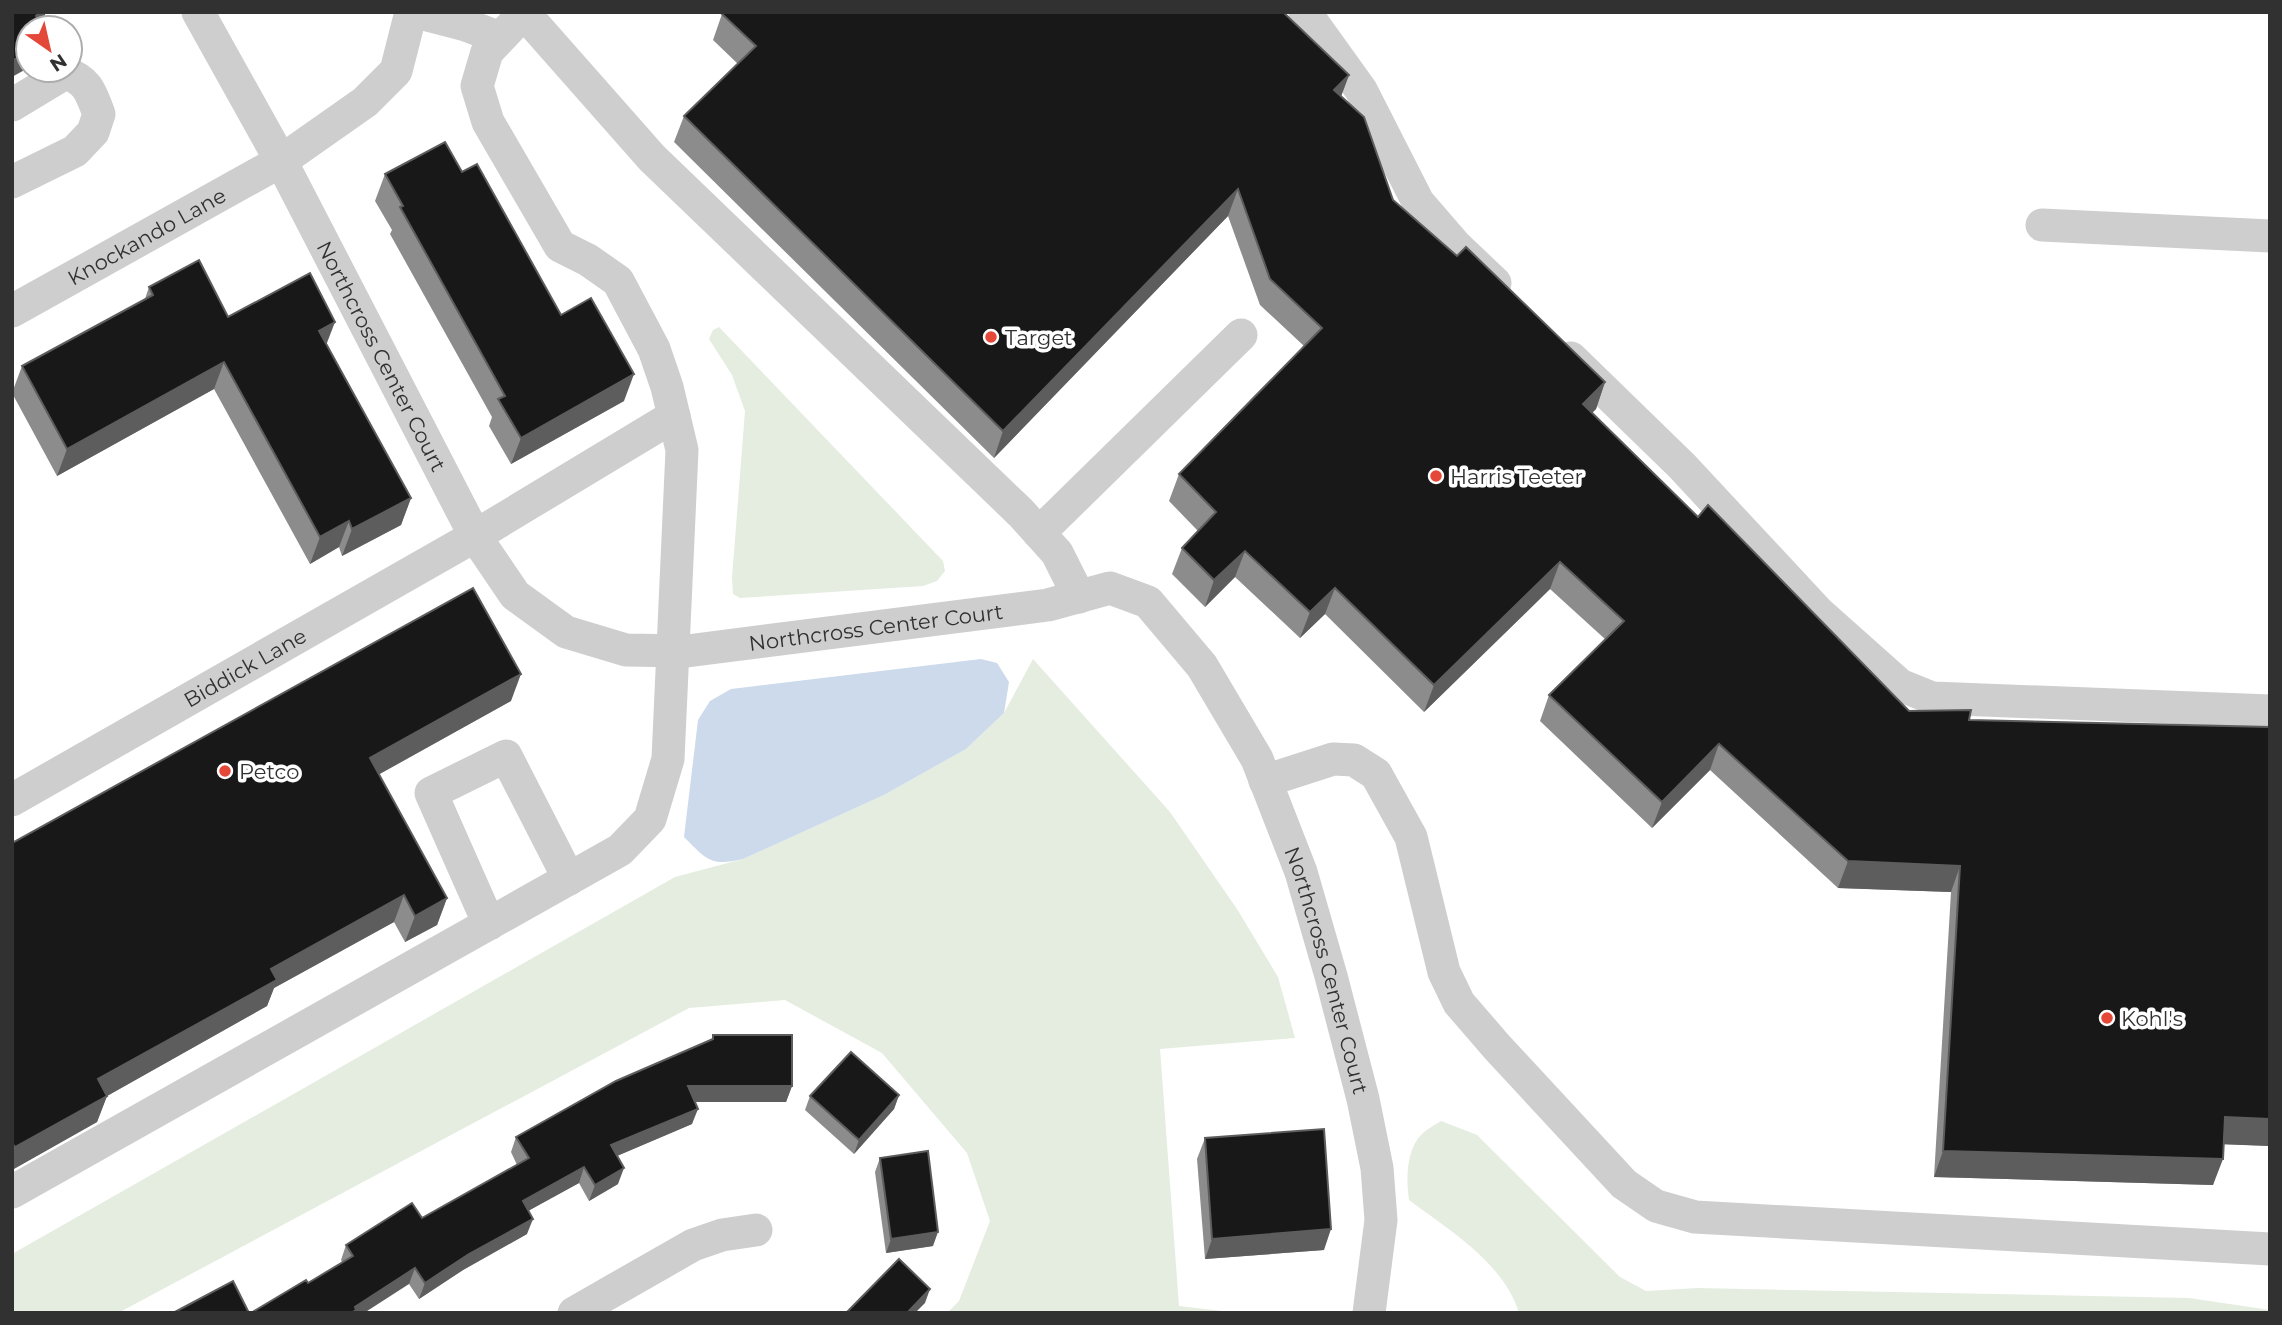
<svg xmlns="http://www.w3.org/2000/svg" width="2282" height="1325" font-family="Montserrat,sans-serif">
<rect width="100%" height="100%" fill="#fff"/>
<g fill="#e4eddf">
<path d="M719 327 943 561 945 571 937 581 923 586 740 598 733 594 732 578 745 411 732 375 709 339 713 330Z"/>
<path d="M1033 659 1170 812 1237 909 1278 977 1295 1038 1160 1049 1179 1306 1240 1313H947L959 1301 990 1221 967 1153 882 1053 785 1000 689 1008 118 1313H12V1254L675 877 743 859 884 795 966 749 1004 713Z"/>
<path d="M1441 1121 1477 1135 1620 1277 1646 1291 1698 1288 2189 1298 2270 1310V1313H1519C1504 1263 1449 1230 1409 1200 1406 1180 1406 1149 1422 1134 1427 1129 1435 1125 1441 1121Z"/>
</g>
<path fill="#ccdaec" d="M981 659 997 663 1009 682 1004 713 966 749 884 795 743 859C711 867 706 859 684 837L698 720 710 701 731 689Z"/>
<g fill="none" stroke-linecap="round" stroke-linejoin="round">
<g stroke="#cecece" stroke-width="33">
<path id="s1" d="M198 12 281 161 475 536 515 595 566 632 626 650 687 651 1048 605 1110 588 1148 602 1202 666 1257 759 1301 872 1331 976 1363 1099 1377 1168 1381 1220 1369 1313"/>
<path d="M416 12 466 25 500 38"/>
<path d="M1305 12 1361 90 1418 202 1456 246 1495 283"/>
<path d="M12 105 65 73C88 80 91 93 99 114L93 132 75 151 12 182"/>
<path d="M2042 225 2270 236"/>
<path id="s2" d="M12 311 281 161 365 102 396 71 411 12"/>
<path d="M1571 358 1682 466 1818 612 1900 685 1932 698 2270 711"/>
<path d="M1039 533 1241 335"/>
<path d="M1265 781 1333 759 1354 760 1376 774 1411 837 1444 972 1459 1003 1497 1047 1624 1184 1656 1206 1695 1217 2270 1249"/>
<path id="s3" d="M12 800 475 536 674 416"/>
<path d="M489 924 431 793 506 756 569 879"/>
<path d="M12 1192 620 850 650 819 668 759 682 450 667 387 654 349 618 281 588 260 560 246 488 122 477 86 487 52 524 13 652 158 1021 513 1057 553 1079 597"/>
<path d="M574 1313 693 1245 722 1235 756 1230"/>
</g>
</g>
<g fill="#8c8c8c">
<path d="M722 14 1349 75 1341 96 1393 200 1457 256 1605 382 1596 409 1592 413 1698 517 1909 711 1969 720 2270 727V1146L2224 1144 2213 1185 1934 1177 1951 892 1838 888 1710 770 1652 828 1540 721 1549 695 1605 639 1550 589 1424 712 1325 614 1300 638 1235 577 1205 607 1172 574 1182 548 1198 531 1169 501 1179 474 1304 346 1260 305 1228 216 994 458 674 142 684 116 738 64 713 40Z"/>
<path d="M385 174 561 315 624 401 511 464 489 426 492 417 390 234 392 230 375 201Z"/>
<path d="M149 287 228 317 327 344 411 498 401 525 342 556 339 547 310 564 214 389 57 476 12 393 22 366 145 299Z"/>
<path d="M511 701 379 774 447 898 437 925 405 942 394 922 274 988 267 1006 107 1096 97 1122 12 1170V843Z"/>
<path d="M713 1035 792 1086 786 1102H695L692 1124 617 1156 618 1184 589 1201 579 1183 528 1211 527 1234 463 1270 419 1299 409 1284 308 1283 342 1262 341 1260 346 1245 422 1218 517 1165 511 1152 516 1137 711 1040Z"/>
<path d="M899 1095 894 1109 854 1154 805 1110 810 1096Z"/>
<path d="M1205 1138 1324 1250 1205 1259 1197 1159Z"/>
<path d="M880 1158 933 1246 886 1253 875 1172Z"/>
</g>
<g fill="#5d5d5d">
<path d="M40 12H46L42 23 37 28 36 16Z"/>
<path d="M28 51V68L12 77V61Z"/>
<path d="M1349 75 1339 102 1334 90Z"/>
<path d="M1238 189 1228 216 994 458 1003 431Z"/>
<path d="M335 322 325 348 319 331Z"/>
<path d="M224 362 214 389 57 476 67 449Z"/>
<path d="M634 374 624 401 511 464 521 438Z"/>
<path d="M1605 382 1596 409 1574 431 1583 404Z"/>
<path d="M411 498 401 525 342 556 352 529Z"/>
<path d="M349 521 339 547 310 564 320 537Z"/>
<path d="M1245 551 1235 577 1205 607 1214 580Z"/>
<path d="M1560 562 1550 589 1424 712 1434 685Z"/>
<path d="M1335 588 1325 614 1300 638 1310 612Z"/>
<path d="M521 674 511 701 360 785 370 758Z"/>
<path d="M1719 744 1710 770 1652 828 1662 802Z"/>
<path d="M1848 861 1960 866 1951 892 1838 888Z"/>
<path d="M404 895 394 922 274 988 267 1006 107 1096 97 1122 12 1170V1154L15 1147 98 1079 271 969Z"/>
<path d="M447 898 437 925 405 942 415 916Z"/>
<path d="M688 1086H792L786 1102H682Z"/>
<path d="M899 1095 894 1109 854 1154 859 1140Z"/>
<path d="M698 1109 692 1124 605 1161 611 1145Z"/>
<path d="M2225 1117 2270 1119V1146L2215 1144Z"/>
<path d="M1943 1151 2223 1159 2213 1185 1934 1177Z"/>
<path d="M584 1167 579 1183 517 1217 523 1201Z"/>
<path d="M624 1168 618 1184 589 1201 595 1185Z"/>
<path d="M533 1219 527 1234 463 1270 419 1299 425 1283 469 1254Z"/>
<path d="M1331 1229 1324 1250 1205 1259 1212 1239Z"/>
<path d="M938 1232 933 1246 886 1253 891 1239Z"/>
<path d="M415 1268 409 1284 364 1313H351L355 1307Z"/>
<path d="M930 1289 925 1303 915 1313H907Z"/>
</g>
<g fill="#181818" stroke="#5d5d5d" stroke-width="2">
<path d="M12 12H40L36 16 43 28H28V51L12 61Z"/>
<path d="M724 12H1283L1349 75 1334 90 1364 117 1393 200 1457 256 1466 247 1605 382 1583 404 1698 517 1708 505 1909 711 1971 710 1969 720 2270 727V1119L2225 1117 2223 1159 1943 1151 1960 866 1848 861 1719 744 1662 802 1549 695 1624 621 1560 562 1434 685 1335 588 1310 612 1245 551 1214 580 1182 548 1216 512 1179 474 1322 328 1270 279 1238 189 1003 431 684 116 756 46 722 14Z"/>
<path d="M445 142 462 172 477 164 561 315 591 298 634 374 521 438 498 399 505 396 400 207 403 206 385 174Z"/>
<path d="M199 260 228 317 310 273 335 322 319 331 411 498 352 529 349 521 320 537 224 362 67 449 22 366 153 295 149 287Z"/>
<path d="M473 588 521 674 370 758 447 898 415 916 404 895 271 969 277 980 98 1079 107 1096 15 1147 12 1143V843Z"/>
<path d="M713 1035H792V1086H688L698 1109 611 1145 624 1168 595 1185 584 1167 523 1201 533 1219 469 1254 425 1283 415 1268 355 1307 356 1310 351 1313H251L306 1280 308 1283 353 1256 346 1245 412 1203 422 1218 529 1158 516 1137 616 1081 713 1039Z"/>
<path d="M851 1052 899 1095 859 1140 810 1096Z"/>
<path d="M1324 1129 1331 1229 1212 1239 1205 1138Z"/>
<path d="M928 1151 938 1232 891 1239 880 1158Z"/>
<path d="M899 1259 930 1289 907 1313H846Z"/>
<path d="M233 1281 249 1313H173Z"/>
</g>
<g fill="#e34838" stroke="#fff" stroke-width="2.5">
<circle cx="991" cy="337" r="7"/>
<circle cx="1436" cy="476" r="7"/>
<circle cx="225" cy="771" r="7"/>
<circle cx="2107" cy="1018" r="7"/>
</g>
<g text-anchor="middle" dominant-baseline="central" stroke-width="7" stroke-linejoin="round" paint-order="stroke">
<g font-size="21" fill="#313131" stroke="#fff">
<text stroke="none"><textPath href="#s2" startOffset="154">Knockando Lane</textPath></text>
<text stroke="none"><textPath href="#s1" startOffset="390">Northcross Center Court</textPath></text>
<text stroke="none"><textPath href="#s1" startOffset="1041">Northcross Center Court</textPath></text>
<text stroke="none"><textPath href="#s3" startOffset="268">Biddick Lane</textPath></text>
<text stroke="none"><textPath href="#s1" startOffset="1734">Northcross Center Court</textPath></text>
</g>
<g font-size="21" fill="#313131" stroke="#fff" text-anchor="start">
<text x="1005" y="337">Target</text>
<text x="1450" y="476">Harris Teeter</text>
<text x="239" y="771">Petco</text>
<text x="2121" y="1018">Kohl's</text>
</g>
</g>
<rect width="2282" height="1325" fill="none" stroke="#313131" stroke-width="28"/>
<g transform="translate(49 49) rotate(146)"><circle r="33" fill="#ffffff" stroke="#adadad" stroke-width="2"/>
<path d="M0-5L12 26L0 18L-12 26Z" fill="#e34838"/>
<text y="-10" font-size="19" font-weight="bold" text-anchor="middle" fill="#313131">N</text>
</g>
</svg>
